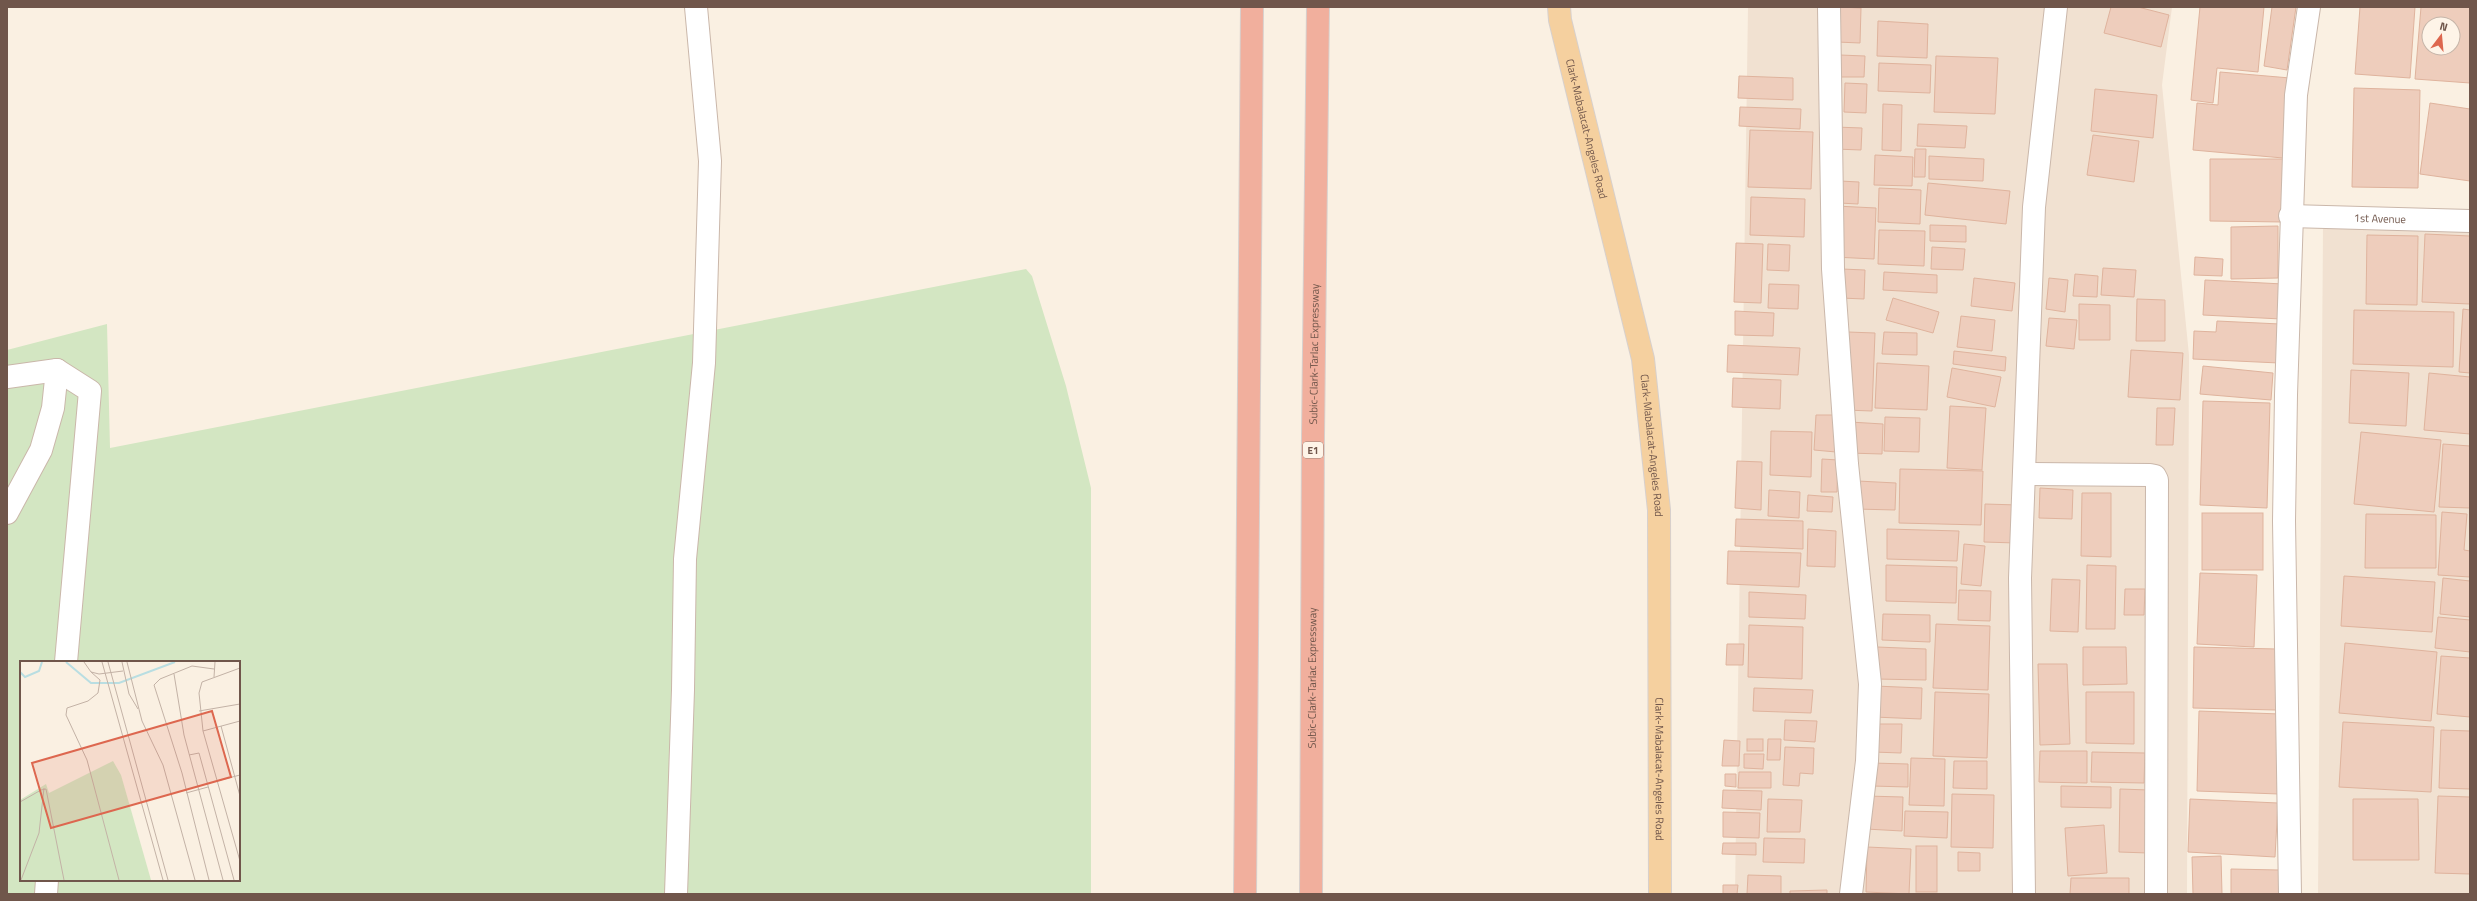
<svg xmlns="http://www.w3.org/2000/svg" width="2477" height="901" font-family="'Titillium Web',sans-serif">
<rect width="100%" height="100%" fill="#faf0e2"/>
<g fill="#f1e1d1">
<path d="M1748 7H2172L2162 85 2189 355 2187 894H1735Z"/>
<path d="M2323 226 2470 228V894H2318Z"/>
</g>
<path fill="#d3e6c2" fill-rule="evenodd" d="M1026 269 1032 276 1066 386 1091 488V894H7V350L107 324 110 448ZM21 662H239V880H21Z"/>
<g fill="#eecdbc" stroke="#dfb39d" fill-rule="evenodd">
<path d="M1839 7 1861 8 1860 43 1837 42Z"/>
<path d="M2111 7H2138L2169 15 2161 47 2104 33Z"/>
<path d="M2200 7H2264L2258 72 2217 68 2213 103 2191 100Z"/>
<path d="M2272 7H2296L2287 70 2264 66Z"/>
<path d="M2360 7H2415L2410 78 2355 74Z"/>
<path d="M2421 7H2470V83L2415 79ZM2429 24H2453V48H2429Z"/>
<path d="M1878 21 1928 24 1927 58 1877 56Z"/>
<path d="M1840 55 1865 56 1864 77H1840Z"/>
<path d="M1936 56 1998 58 1995 114 1934 112Z"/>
<path d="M1879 63 1931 65 1930 93 1878 91Z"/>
<path d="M2220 72 2290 78 2283 158 2193 150 2197 103 2218 105Z"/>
<path d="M1739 76 1793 78V100L1738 98Z"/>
<path d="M1845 83 1867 84 1866 113 1844 112Z"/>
<path d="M2354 88 2420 90 2418 188 2352 187Z"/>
<path d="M2095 89 2157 95 2153 138 2091 131Z"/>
<path d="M2430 103 2470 109V181L2420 174Z"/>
<path d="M1883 104 1902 105 1901 151 1882 150Z"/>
<path d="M1740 107 1801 109 1800 129 1739 126Z"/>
<path d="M1918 124 1967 126 1965 148 1917 146Z"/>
<path d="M1835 127 1862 128 1861 150 1835 149Z"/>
<path d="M1750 130 1813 132 1811 189 1748 187Z"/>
<path d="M2093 135 2139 141 2134 182 2087 175Z"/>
<path d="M1915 149H1926L1925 177H1914Z"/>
<path d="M1875 155 1913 157 1912 186 1874 185Z"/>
<path d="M1929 156 1984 159 1983 181 1929 179Z"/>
<path d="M2210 159H2285L2284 222 2210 221Z"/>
<path d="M1840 181 1859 182 1858 204 1839 203Z"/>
<path d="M1928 183 2010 191 2006 224 1925 215Z"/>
<path d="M1879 188 1921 190 1920 224 1878 222Z"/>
<path d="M1751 197 1805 199 1804 237 1750 235Z"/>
<path d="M1836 206 1876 208 1874 259 1834 257Z"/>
<path d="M1930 225 1966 226V242L1930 241Z"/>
<path d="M2278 226V278L2231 279V227Z"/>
<path d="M1879 230 1925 231 1924 266 1878 264Z"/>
<path d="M2425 234 2470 236V304L2422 302Z"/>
<path d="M2367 235 2418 236 2417 305 2366 304Z"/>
<path d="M1736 243 1763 244 1761 303 1734 302Z"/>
<path d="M1768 244 1790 245 1789 271 1767 270Z"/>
<path d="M1932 247 1965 249 1963 270 1931 269Z"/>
<path d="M2195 257 2223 259 2222 276 2194 275Z"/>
<path d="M2103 268 2136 270 2134 297 2101 295Z"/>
<path d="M1842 269 1865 270 1864 299 1841 298Z"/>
<path d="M1884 272 1937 275V293L1883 290Z"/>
<path d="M2075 274 2098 276 2097 297 2073 296Z"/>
<path d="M1974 278 2015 283 2012 311 1971 306Z"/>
<path d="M2049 278 2068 280 2065 312 2046 309Z"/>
<path d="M2205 280 2283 284 2281 319 2203 315Z"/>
<path d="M1769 284 1799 285 1798 309 1768 308Z"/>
<path d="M1893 298 1939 312 1933 333 1886 320Z"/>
<path d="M2137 299 2165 300V341H2136Z"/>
<path d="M2079 304 2110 305V340H2079Z"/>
<path d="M2463 309 2470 310V373L2459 372Z"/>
<path d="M2354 310 2454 312 2453 367 2353 364Z"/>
<path d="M1735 311 1774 313 1773 336 1735 335Z"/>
<path d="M1961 316 1995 320 1992 351 1957 347Z"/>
<path d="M2049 318 2077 320 2074 349 2046 346Z"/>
<path d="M2217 321 2280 324 2279 363 2193 359 2194 331 2216 332Z"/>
<path d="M1848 332 1875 333 1872 411 1845 410Z"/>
<path d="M1884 332 1917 333V355L1882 354Z"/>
<path d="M1728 345 1800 348 1798 375 1727 372Z"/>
<path d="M2131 350 2183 353 2180 400 2128 397Z"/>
<path d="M1954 351 2006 357 2005 371 1953 364Z"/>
<path d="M1877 363 1929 366 1927 410 1875 408Z"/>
<path d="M2203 366 2273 373 2271 400 2200 394Z"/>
<path d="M1952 368 2001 377 1995 407 1947 397Z"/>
<path d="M2351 370 2409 373 2406 426 2349 423Z"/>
<path d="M2429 373 2470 377V434L2424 430Z"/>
<path d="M1733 378 1781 380 1780 409 1732 407Z"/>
<path d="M2203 401 2270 403 2267 508 2200 505Z"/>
<path d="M1950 406 1986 408 1982 470 1947 468Z"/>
<path d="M2157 408H2175L2173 445H2156Z"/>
<path d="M1816 415H1837L1836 452 1814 450Z"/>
<path d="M1885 417 1920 418 1919 452 1884 451Z"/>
<path d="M1850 422 1883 424 1882 454 1848 453Z"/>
<path d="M1771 431 1812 432 1811 477 1770 475Z"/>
<path d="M2361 432 2441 440 2434 512 2354 504Z"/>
<path d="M2443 444 2470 446V508L2439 507Z"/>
<path d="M1822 459 1838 460 1837 492H1821Z"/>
<path d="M1737 461 1762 462 1761 510 1735 508Z"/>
<path d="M1900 469 1983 471 1981 525 1899 523Z"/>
<path d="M1858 481 1896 483 1895 510 1856 509Z"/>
<path d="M2040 488 2073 490 2072 519 2039 518Z"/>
<path d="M1769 490 1800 492 1799 518 1768 516Z"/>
<path d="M2082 493H2111V557L2081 556Z"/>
<path d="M1808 495 1833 497 1832 512 1807 511Z"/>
<path d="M1985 504 2018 505 2016 543 1984 542Z"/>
<path d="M2442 512 2467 514 2464 550 2470 551V577L2438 575Z"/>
<rect x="2202" y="513" width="61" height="57"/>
<path d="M2366 514 2436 515V568H2365Z"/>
<path d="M1736 519 1803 521V549L1735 546Z"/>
<path d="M1808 529 1836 531 1835 567 1807 566Z"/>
<path d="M1887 529 1959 531 1957 561 1887 559Z"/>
<path d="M1964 544 1985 546 1981 586 1961 584Z"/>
<path d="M1728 551 1801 553 1799 587 1727 584Z"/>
<path d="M1886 565 1957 567 1956 603 1886 601Z"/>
<path d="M2087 565 2116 566 2115 629H2086Z"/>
<path d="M2200 573 2257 575 2254 647 2197 644Z"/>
<path d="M2344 576 2435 582 2432 632 2341 626Z"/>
<path d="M2443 578 2470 581V617L2440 614Z"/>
<path d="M2052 579 2080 580 2078 632 2050 631Z"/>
<path d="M2125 589H2145L2144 615H2124Z"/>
<path d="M1959 590 1991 591 1990 621 1958 620Z"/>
<path d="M1749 592 1806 595 1805 619 1749 617Z"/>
<path d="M1883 614 1930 615V642L1882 640Z"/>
<path d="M2438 617 2470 620V652L2435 648Z"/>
<path d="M1936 624 1990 626 1988 690 1933 688Z"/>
<path d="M1749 625 1803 627 1802 679 1748 677Z"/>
<path d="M2345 643 2437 652 2431 721 2339 713Z"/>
<path d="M1727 644H1744L1743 665H1726Z"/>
<path d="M1877 647 1926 649V680L1876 679Z"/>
<path d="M2083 647H2126L2127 684 2083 685Z"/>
<path d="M2194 647 2277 649 2276 710 2193 708Z"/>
<path d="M2441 656 2470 658V717L2437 714Z"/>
<path d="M2038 664H2067L2070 744 2040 745Z"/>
<path d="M1875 686 1922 688 1921 719 1874 717Z"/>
<path d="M1754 688 1813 690 1811 713 1753 711Z"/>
<path d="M1935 692 1989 694 1987 758 1933 756Z"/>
<path d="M2086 692H2134V744L2086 743Z"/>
<path d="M2199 711 2280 714 2279 794 2197 791Z"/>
<path d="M1785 720 1817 721 1815 742 1784 740Z"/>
<path d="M2343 722 2434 727 2431 792 2339 787Z"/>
<path d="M1874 724H1902L1901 753 1873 752Z"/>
<path d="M2441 730 2470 731V789L2439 788Z"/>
<rect x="1747" y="739" width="16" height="12"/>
<path d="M1768 739H1781L1780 760H1767Z"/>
<path d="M1724 740 1740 741 1739 766H1722Z"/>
<path d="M1785 747 1814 748 1813 774 1800 773 1799 786 1783 785Z"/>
<path d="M2040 751H2087V783L2039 782Z"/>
<path d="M2092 752 2145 753 2144 783 2091 782Z"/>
<path d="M1744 754H1764L1763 769 1744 768Z"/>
<path d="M1911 758 1945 759 1944 806 1909 805Z"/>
<path d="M1954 761H1987V789L1953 788Z"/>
<path d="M1872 763 1908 764V787L1872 786Z"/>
<path d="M1739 772H1771V788H1738Z"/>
<path d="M1725 774H1736V787L1725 786Z"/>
<path d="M2061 786 2111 787V808L2061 807Z"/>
<path d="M2120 789 2149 790 2148 853 2119 852Z"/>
<path d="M1723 790 1762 791 1761 810 1722 808Z"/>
<path d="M1952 794 1994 795 1993 848 1951 847Z"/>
<path d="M1866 796 1903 797 1902 831 1866 829Z"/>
<path d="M2438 796 2470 797V874L2435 873Z"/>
<path d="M1768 799 1802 800 1800 832H1767Z"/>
<path d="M2190 799 2278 803 2275 857 2188 852Z"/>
<path d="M2353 799H2418L2419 860H2353Z"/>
<path d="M1905 811 1948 812 1947 838 1904 836Z"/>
<path d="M1723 812 1760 813 1759 838 1723 837Z"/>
<path d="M2104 825 2107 873 2068 876 2065 828Z"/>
<path d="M1764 838 1805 839 1804 863 1763 862Z"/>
<path d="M1723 843H1756V855L1722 854Z"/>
<rect x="1916" y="846" width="21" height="46"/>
<path d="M1867 847 1911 849 1909 894 1866 892Z"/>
<path d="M1958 852 1980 853V871H1958Z"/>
<path d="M2221 856 2222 894H2193L2192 857Z"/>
<path d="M2231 869 2279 870V894H2231Z"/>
<path d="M1748 875 1781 876V894H1747Z"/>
<path d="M2071 878H2129V894H2070Z"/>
<path d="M1723 885H1738L1737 894H1723Z"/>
<path d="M1827 890V894H1790V891Z"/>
</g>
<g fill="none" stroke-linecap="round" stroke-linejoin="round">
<g stroke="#cab7aa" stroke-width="24">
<g id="minor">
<path d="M1829 7 1833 269 1847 464 1870 684 1867 761 1851 894"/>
<path id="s1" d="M2290 216 2470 221"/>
<path d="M7 377 57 370 90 391 66 662"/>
<path d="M2024 474 2150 475 2155 476 2157 480 2156 894"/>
<path d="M7 513 41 450 53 408 57 370"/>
<path d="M46 894 47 880"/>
<path d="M676 894 683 690 685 559 704 363 710 161 696 7"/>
<path d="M2024 894 2020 578 2034 207 2056 7"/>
<path d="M2290 894 2284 521 2286 395 2296 95 2309 7"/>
</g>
</g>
<g stroke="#d7d0cd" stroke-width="24">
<g id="major">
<path id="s2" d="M1559 7 1560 20 1643 359 1659 510 1660 894"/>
</g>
</g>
<g stroke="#d7d0cd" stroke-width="24">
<g id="highway">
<path d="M1245 894 1252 7"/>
<path id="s3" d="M1311 894 1313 436 1318 7"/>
</g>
</g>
<use href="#minor" stroke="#fff" stroke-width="22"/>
<use href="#major" stroke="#f5d09f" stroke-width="22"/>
<use href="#highway" stroke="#f1af9d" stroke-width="22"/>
</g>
<g text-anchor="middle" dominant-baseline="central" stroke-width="3.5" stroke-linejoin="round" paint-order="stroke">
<rect fill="#fef4e8" stroke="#9b857a" stroke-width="1" x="1303" y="442" width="20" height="16" rx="3"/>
<g font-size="10" font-weight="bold" fill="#70564b">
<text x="1313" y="450">E1</text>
</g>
<g font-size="11" fill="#70564b" stroke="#fef4e8">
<text stroke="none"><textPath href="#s2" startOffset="125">Clark-Mabalacat-Angeles Road</textPath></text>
<text stroke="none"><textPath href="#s1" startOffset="90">1st Avenue</textPath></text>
<text stroke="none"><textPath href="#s3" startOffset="540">Subic-Clark-Tarlac Expressway</textPath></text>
<text stroke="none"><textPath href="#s2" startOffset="449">Clark-Mabalacat-Angeles Road</textPath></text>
<text stroke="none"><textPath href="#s3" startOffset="216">Subic-Clark-Tarlac Expressway</textPath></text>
<text stroke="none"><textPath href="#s2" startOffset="773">Clark-Mabalacat-Angeles Road</textPath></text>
</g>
</g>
<g transform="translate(20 661)">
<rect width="220" height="220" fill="#faf0e2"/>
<path d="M93 100 101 114 131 219H0V139L26 123 29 132Z" fill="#d3e6c2"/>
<path fill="none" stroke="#b9dee2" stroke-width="2" d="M46 1 71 22H99L155 1M0 11 5 16 19 10 22 1"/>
<path fill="none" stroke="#c3b2a6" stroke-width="1" d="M64 1 71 11 79 13 103 10M82 1 143 219M88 1 148 219M102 1 109 33 118 48M107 1 122 60 143 104 175 219M220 7 182 21 179 32 183 70 220 200M71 11 80 19 78 32 68 40 47 47 46 54 67 99 99 219M154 13 164 74 203 219M194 16 195 1M179 50 220 43M201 65 220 135M183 70 220 60M169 94 179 92 214 219M197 120 220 114M166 132 188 126M0 141 21 129 26 128 44 219M1 219 19 172 24 127M189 219 162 112 134 24 140 18 172 5 194 8"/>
<path fill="#dd674f" fill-opacity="0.15" stroke="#dd674f" stroke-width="2" d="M192 50 211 116 31 167 12 102Z"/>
<rect width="220" height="220" fill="none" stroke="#70564b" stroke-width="2"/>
</g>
<rect width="2477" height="901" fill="none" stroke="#70564b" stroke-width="16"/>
<g transform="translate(2441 36) rotate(16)"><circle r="19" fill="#fef4e8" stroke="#c5b5a9"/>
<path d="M0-3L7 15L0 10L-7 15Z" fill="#dd674f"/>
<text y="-6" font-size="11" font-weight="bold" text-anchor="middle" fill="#70564b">N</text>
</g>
</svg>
